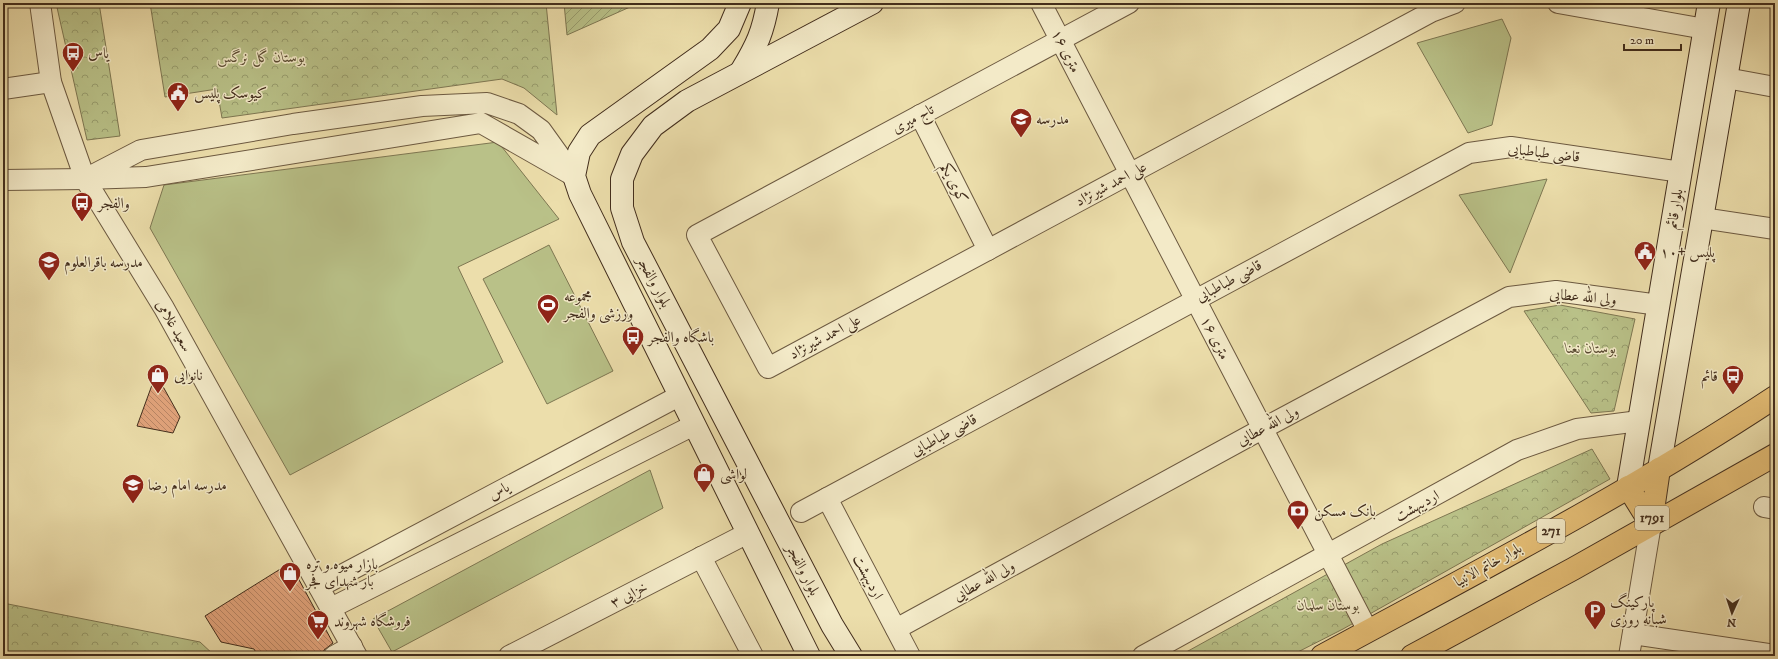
<svg xmlns="http://www.w3.org/2000/svg" width="1778" height="659" font-family="'IM FELL DW Pica',Amiri,serif">
<defs>
<pattern id="forest-crowns" width="20" height="18" patternUnits="userSpaceOnUse"><rect width="20" height="18" fill="#b9c188"/><path d="M2 6a3 3 0 1 1 6 0M12 15a3 3 0 1 1 6 0" fill="none" stroke="#989d6e"/></pattern>
<pattern id="garden-furrows" width="10" height="10" patternUnits="userSpaceOnUse"><rect width="10" height="10" fill="#b9c188"/><path d="M-1 1l2-2M0 10L10 0M9 11l2-2" fill="none" stroke="#989d6e"/></pattern>
<pattern id="building-back-hatch" width="6" height="6" patternUnits="userSpaceOnUse"><rect width="6" height="6" fill="#e1a37b"/><path d="M-1 5l2 2M0 0l6 6M5-1l2 2" fill="none" stroke="#b88564"/></pattern>
</defs>
<rect width="100%" height="100%" fill="#ecdeab"/>
<filter id="stains"><feTurbulence type="fractalNoise" baseFrequency=".005" numOctaves="4"/><feColorMatrix values="0 0 0 0 .2 0 0 0 0 .09 0 0 0 0 .02 0 0 0 .5 -.17"/></filter>
<radialGradient id="worn" r=".72"><stop offset=".6" stop-color="#630" stop-opacity="0"/><stop offset="1" stop-color="#630" stop-opacity=".3"/></radialGradient>
<g fill="#b9c188" stroke="#7e7752">
<path d="M1502 19 1511 38 1492 125 1468 133 1417 43Z"/>
<path d="M498 142 559 219 458 267 503 362 290 475 150 228 164 185Z"/>
<path d="M1547 179 1510 273 1459 195Z"/>
<path d="M549 245 613 371 547 404 483 279Z"/>
<path d="M650 470 663 508 392 652 373 619Z"/>
</g>
<g fill="url(#forest-crowns)" stroke="#7e7752">
<path d="M56 3H99L120 136 87 140Z"/>
<path d="M150 3H546L557 115 524 88 502 79 222 118 217 89 165 97Z"/>
<path d="M1560 305 1635 319 1614 411 1591 413 1524 311Z"/>
<path d="M1592 449 1610 479 1343 629 1290 656H1179L1382 544Z"/>
<path d="M3 603 200 642 215 656H3Z"/>
</g>
<path fill="url(#garden-furrows)" stroke="#7e7752" d="M564 3H639L567 35Z"/>
<g fill="url(#building-back-hatch)" stroke="#422d1c">
<path d="M156 374 180 417 173 433 137 426Z"/>
<path d="M290 563 333 643 324 650 323 656H258L254 649 221 642 205 616Z"/>
</g>
<g fill="none" stroke-linecap="round" stroke-linejoin="round">
<g stroke="#6c5940" stroke-width="22">
<g id="street">
<path d="M40 3 51 82 85 179 164 308 357 656"/>
<path d="M1041 3 1368 631"/>
<path d="M1129 3 697 235 768 368 1431 12 1455 3"/>
<path d="M1558 3 1705 29"/>
<path d="M1726 78 1775 87"/>
<path d="M3 89 51 82"/>
<path d="M487 103 519 114 541 130 574 176 481 123 146 177 85 179 141 150 293 124 422 106Z"/>
<path d="M920 115 988 250"/>
<path d="M3 180 85 179"/>
<path d="M1702 218 1775 229"/>
<path d="M827 498 910 656"/>
<path d="M1764 507 1775 509"/>
<path d="M801 512 1469 153 1511 147 1681 172"/>
<path d="M701 557 753 656"/>
<path d="M319 587 679 396"/>
<path d="M331 608 694 425"/>
<path d="M896 629 1262 429 1509 297 1556 291 1659 305"/>
<path d="M1633 634 1775 655"/>
<path d="M334 656 352 646"/>
<path d="M509 656 748 533"/>
<path d="M1143 656 1517 450 1577 429 1639 421"/>
<path d="M1629 656 1651 524"/>
</g>
</g>
<g stroke="#422d1c" stroke-width="24">
<g id="secondary">
<path d="M740 3 729 29 710 49 590 135 579 152 574 176 580 194 809 656"/>
<path d="M742 70C757 45 763 32 768 3"/>
<path d="M1659 469 1739 3"/>
<path d="M1628 487 1709 3"/>
<path d="M851 656 832 625 633 242 622 208V179L632 154 653 126 687 101 872 3"/>
</g>
</g>
<g stroke="#422d1c" stroke-width="24">
<g id="primary">
<path d="M1628 487 1651 524 1659 469"/>
<path d="M1322 656C1475 573 1630 493 1775 397"/>
<path d="M1412 656 1573 569 1775 455"/>
</g>
</g>
<use href="#street" stroke="#f3eac8" stroke-width="20"/>
<use href="#secondary" stroke="#f3eac8" stroke-width="22"/>
<use href="#primary" stroke="#e6bf76" stroke-width="22"/>
</g>
<defs>
<g id="bus-pin" transform="scale(1.15)"><path d="M0 17L-7.5 6A9.5 9.5 0 1 1 7.5 6Z" fill="#8f2418" stroke="#f3eac8"/><path d="M-5-6H5V4H4V6H2V4H-2V6H-4V4H-5ZM-3.5-4V0h7V-4ZM-3.5 1.2v1.5H-2V1.2ZM2 1.2v1.5H3.5V1.2Z" fill="#fff"/></g>
<g id="civic-pin" transform="scale(1.15)"><path d="M0 17L-7.5 6A9.5 9.5 0 1 1 7.5 6Z" fill="#8f2418" stroke="#f3eac8"/><path d="M-.6-6.5H3V-4.5H.6V-3L4-1V1h2V6H-6V1h2V-1L-.6-3ZM-1.2 2.5V6h2.4V2.5Z" fill="#fff"/></g>
<g id="school-pin" transform="scale(1.15)"><path d="M0 17L-7.5 6A9.5 9.5 0 1 1 7.5 6Z" fill="#8f2418" stroke="#f3eac8"/><path d="M0-5L7-2L0 1L-7-2ZM-4 1L0 2.5L4 1V4Q0 6-4 4Z" fill="#fff"/></g>
<g id="stadium-pin" transform="scale(1.15)"><path d="M0 17L-7.5 6A9.5 9.5 0 1 1 7.5 6Z" fill="#8f2418" stroke="#f3eac8"/><path d="M0-5a6.5 5 0 1 0 0 10a6.5 5 0 1 0 0-10ZM-3.5-1.8h7v3.6h-7Z" fill="#fff"/></g>
<g id="shop-pin" transform="scale(1.15)"><path d="M0 17L-7.5 6A9.5 9.5 0 1 1 7.5 6Z" fill="#8f2418" stroke="#f3eac8"/><path d="M-5-2.5h2.3a2.7 3.5 0 0 1 5.4 0H5L5.5 6h-11ZM-1.5-2.5h3a1.5 2.3 0 0 0-3 0Z" fill="#fff"/></g>
<g id="bank-pin" transform="scale(1.15)"><path d="M0 17L-7.5 6A9.5 9.5 0 1 1 7.5 6Z" fill="#8f2418" stroke="#f3eac8"/><path d="M-6-4H6V4H-6ZM0-2.3a2.3 2.3 0 1 0 0 4.6a2.3 2.3 0 1 0 0-4.6Z" fill="#fff"/></g>
<g id="parking-pin" transform="scale(1.15)"><path d="M0 17L-7.5 6A9.5 9.5 0 1 1 7.5 6Z" fill="#8f2418" stroke="#f3eac8"/><path d="M-3.5-5.5H1a3.5 3.5 0 0 1 0 7H-1V5.5H-3.5ZM-1-3.4V-.6H.8a1.4 1.4 0 0 0 0-2.8Z" fill="#fff"/></g>
<g id="supermarket-pin" transform="scale(1.15)"><path d="M0 17L-7.5 6A9.5 9.5 0 1 1 7.5 6Z" fill="#8f2418" stroke="#f3eac8"/><path d="M-6-5.5h2.5l.6 2H6L4.5 2H-2.5L-4.4-4H-6ZM-1.5 3.2a1.3 1.3 0 1 0 .1 0ZM3 3.2a1.3 1.3 0 1 0 .1 0Z" fill="#fff"/></g>
</defs>
<g fill-rule="evenodd">
<use href="#bus-pin" x="73" y="53"/>
<use href="#civic-pin" x="178" y="93"/>
<use href="#school-pin" x="1021" y="119"/>
<use href="#bus-pin" x="82" y="203"/>
<use href="#civic-pin" x="1645" y="252"/>
<use href="#school-pin" x="49" y="262"/>
<use href="#stadium-pin" x="548" y="305"/>
<use href="#bus-pin" x="633" y="337"/>
<use href="#shop-pin" x="158" y="375"/>
<use href="#bus-pin" x="1733" y="376"/>
<use href="#shop-pin" x="704" y="474"/>
<use href="#school-pin" x="133" y="485"/>
<use href="#bank-pin" x="1298" y="511"/>
<use href="#shop-pin" x="290" y="573"/>
<use href="#parking-pin" x="1595" y="611"/>
<use href="#supermarket-pin" x="318" y="621"/>
</g>
<g text-anchor="middle" dominant-baseline="central" stroke-width="3" stroke-linejoin="round" paint-order="stroke">
<g fill="#f3eac8" stroke="#776650" stroke-width="1">
<rect x="1635" y="506" width="34" height="24" rx="3"/>
<rect x="1537" y="519" width="28" height="24" rx="3"/>
</g>
<g font-size="14" font-weight="bold" fill="#422d1c">
<text x="1652" y="518">1791</text>
<text x="1551" y="531">271</text>
</g>
<g font-size="15" fill="#422d1c" stroke="#f3eac8">
<text transform="translate(1066 51) rotate(63)">۱۶ متری</text>
<text transform="translate(913 119) rotate(-28)">تاج میری</text>
<text transform="translate(1544 153) rotate(7)">قاضی طباطبایی</text>
<text transform="translate(954 183) rotate(63)">کوی یکم</text>
<text transform="translate(1111 184) rotate(-28)">علی احمد شیرنژاد</text>
<text transform="translate(1675 209) rotate(-81)">بلوار قائم</text>
<text transform="translate(1229 281) rotate(-28)">قاضی طباطبایی</text>
<text transform="translate(654 282) rotate(62)">بلوار والفجر</text>
<text transform="translate(1583 297) rotate(5)">ولی الله عطایی</text>
<text transform="translate(174 326) rotate(60)">سعید غلامی</text>
<text transform="translate(825 337) rotate(-28)">علی احمد شیرنژاد</text>
<text transform="translate(1215 338) rotate(63)">۱۶ متری</text>
<text transform="translate(1268 426) rotate(-28)">ولی الله عطایی</text>
<text transform="translate(944 435) rotate(-28)">قاضی طباطبایی</text>
<text transform="translate(499 491) rotate(-28)">یاس</text>
<text transform="translate(1417 506) rotate(-29)">اردیبهشت</text>
<text transform="translate(1488 565) rotate(-29)">بلوار خاتم الانبیا</text>
<text transform="translate(803 570) rotate(63)">بلوار والفجر</text>
<text transform="translate(868 577) rotate(62)">اردیبهشت</text>
<text transform="translate(984 581) rotate(-29)">ولی الله عطایی</text>
<text transform="translate(629 595) rotate(-27)">خزایی ۳</text>
</g>
<g font-size="15" fill="#422d1c" stroke="#f3eac8" text-anchor="start">
<text x="88" y="53">یاس</text>
<text x="194" y="93">کیوسک پلیس</text>
<text x="1036" y="119">مدرسه</text>
<text x="98" y="203">والفجر</text>
<text x="1660" y="252">پلیس +۱۰</text>
<text x="64" y="262">مدرسه باقرالعلوم</text>
<text x="564" y="296">مجموعه<tspan x="564" dy="17">ورزشی والفجر</tspan></text>
<text x="648" y="337">باشگاه والفجر</text>
<text x="174" y="375">نانوایی</text>
<text x="1718" y="376" text-anchor="end">قائم</text>
<text x="720" y="474">لواشی</text>
<text x="148" y="485">مدرسه امام رضا</text>
<text x="1314" y="511">بانک مسکن</text>
<text x="306" y="564">بازار میوه و تره‌<tspan x="306" dy="17">بار شهدای فجر</tspan></text>
<text x="1610" y="602">پارکینگ<tspan x="1610" dy="17">شبانه روزی</tspan></text>
<text x="334" y="621">فروشگاه شهروند</text>
</g>
<g font-size="15" font-style="italic" fill="#5a4b32" stroke="#f3eac8">
<text x="261" y="57">بوستان گل نرگس</text>
<text x="1591" y="348">بوستان نعنا</text>
<text x="1328" y="605">بوستان سلمان</text>
</g>
</g>
<rect width="1778" height="659" fill="none" stroke="#ecdeab" stroke-width="16"/>
<rect x="4" y="4" width="1770" height="651" fill="none" stroke="#422d1c" stroke-width="2"/>
<rect x="8" y="8" width="1762" height="643" fill="none" stroke="#422d1c"/>
<g transform="translate(1732 613) rotate(183)" stroke="#f3eac8" stroke-width="3" paint-order="stroke">
<path d="M0-3L7 15L0 10L-7 15Z" fill="#422d1c"/>
<text y="-6" font-size="11" font-weight="bold" text-anchor="middle" fill="#422d1c">N</text>
</g>
<path d="M1624 44v6h57v-6" fill="none" stroke="#422d1c" stroke-width="2"/>
<text x="1630" y="44" font-size="12" fill="#422d1c" stroke="#f3eac8" stroke-width="3" paint-order="stroke">20 m</text>
<rect width="100%" height="100%" filter="url(#stains)"/>
<rect width="100%" height="100%" fill="url(#worn)"/>
</svg>
